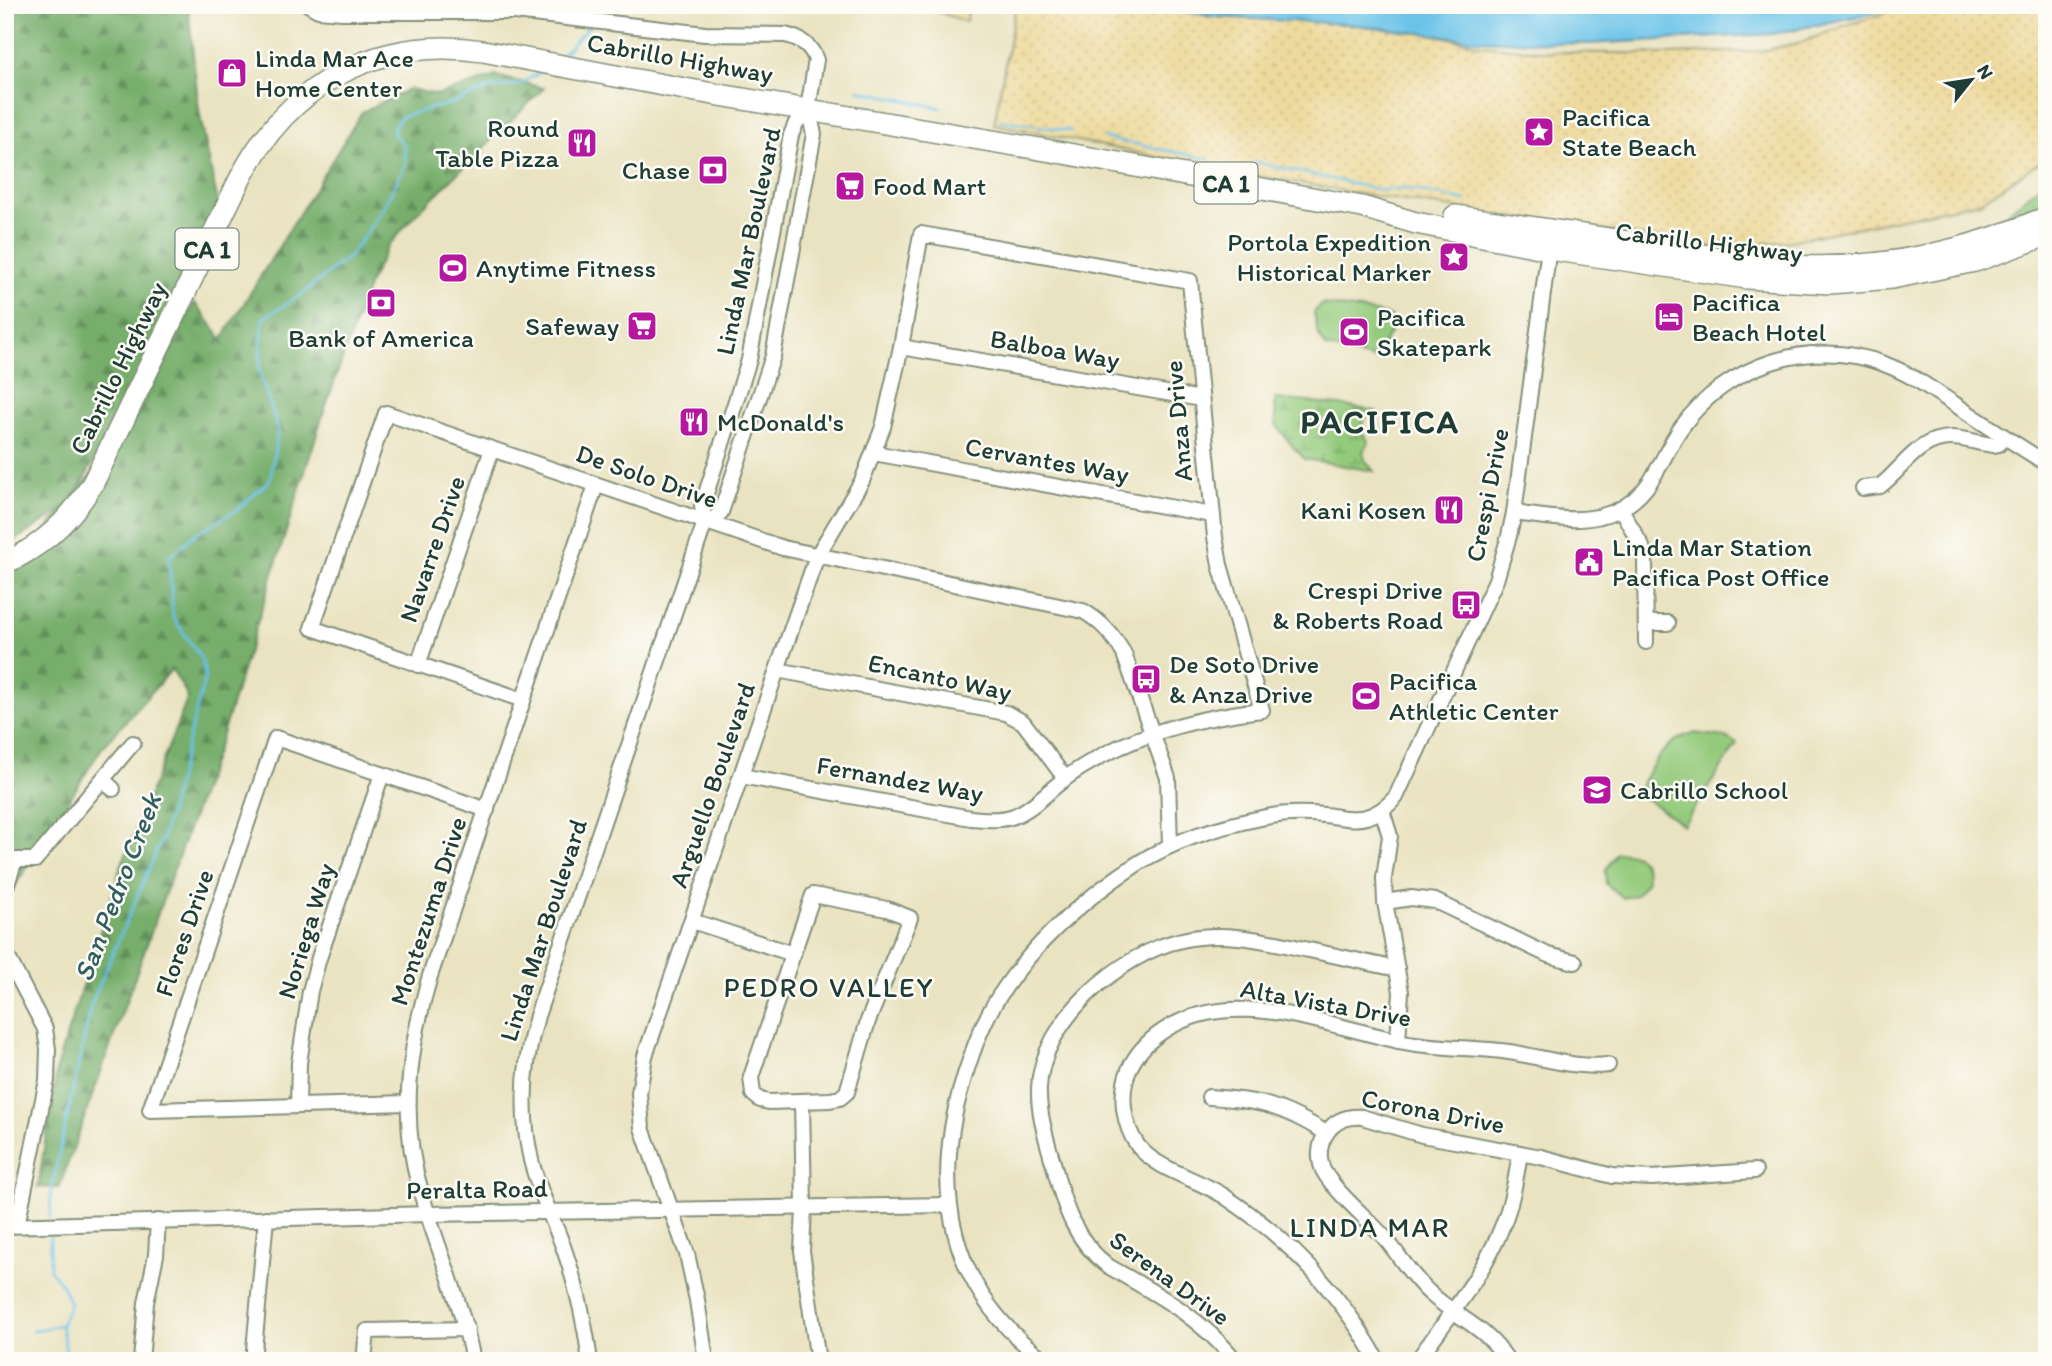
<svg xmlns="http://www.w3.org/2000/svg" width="2052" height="1366" font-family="Itim,sans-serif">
<defs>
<pattern id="grass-dots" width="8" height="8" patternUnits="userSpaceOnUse" patternTransform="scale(1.75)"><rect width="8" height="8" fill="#94ca7c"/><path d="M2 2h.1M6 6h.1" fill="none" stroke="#78a566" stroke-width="1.8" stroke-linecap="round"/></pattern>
<pattern id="forest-firs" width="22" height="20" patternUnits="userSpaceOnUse" patternTransform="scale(1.75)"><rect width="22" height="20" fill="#77ae6c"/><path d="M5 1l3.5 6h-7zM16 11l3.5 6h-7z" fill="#618f5a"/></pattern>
<pattern id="wetland-marsh" width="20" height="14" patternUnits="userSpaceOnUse" patternTransform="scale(1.75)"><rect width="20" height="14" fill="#94ca7c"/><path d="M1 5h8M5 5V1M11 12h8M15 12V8" fill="none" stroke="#78a566"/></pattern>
<pattern id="sand-dots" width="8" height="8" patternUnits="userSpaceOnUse" patternTransform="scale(1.75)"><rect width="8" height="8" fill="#eeda9e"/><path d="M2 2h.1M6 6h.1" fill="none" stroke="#ccbc89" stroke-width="1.8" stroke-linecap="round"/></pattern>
</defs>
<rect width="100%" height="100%" fill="#fdfcf7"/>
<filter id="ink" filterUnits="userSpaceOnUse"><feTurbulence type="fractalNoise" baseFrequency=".0143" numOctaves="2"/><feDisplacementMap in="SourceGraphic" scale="14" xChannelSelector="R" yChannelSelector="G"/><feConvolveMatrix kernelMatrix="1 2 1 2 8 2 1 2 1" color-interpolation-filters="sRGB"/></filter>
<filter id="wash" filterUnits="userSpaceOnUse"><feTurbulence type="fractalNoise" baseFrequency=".00686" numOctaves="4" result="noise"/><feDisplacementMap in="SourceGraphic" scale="28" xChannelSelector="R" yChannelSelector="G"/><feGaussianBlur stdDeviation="1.57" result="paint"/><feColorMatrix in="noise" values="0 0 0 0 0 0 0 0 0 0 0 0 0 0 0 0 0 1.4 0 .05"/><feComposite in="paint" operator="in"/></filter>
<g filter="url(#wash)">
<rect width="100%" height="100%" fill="#eae3c1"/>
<path fill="url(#grass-dots)" stroke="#5a8458" stroke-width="2" d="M2047 180V207L1983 233Z"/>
<g fill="url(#forest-firs)" stroke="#4b7650" stroke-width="2">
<path d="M5 5H188L199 111 218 204 122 412 69 505 5 547Z"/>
<path d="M496 76 544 88 414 216 388 246 370 281 325 408 220 741 59 1188 38 1187 58 1062 122 864 188 697 172 669 101 749 5 902V568L16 566 132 425 194 302 222 339 362 112 409 89 438 95Z"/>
</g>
<path fill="url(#wetland-marsh)" stroke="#5a8458" stroke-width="2" d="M1275 399 1339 405 1375 411 1364 418 1361 431 1369 442 1363 452 1365 460 1374 471 1305 459 1294 448 1276 425Z"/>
<g fill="url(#sand-dots)" stroke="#868c69" stroke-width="2">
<path d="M919 5H969L966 22Z"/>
<path d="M1016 5H1198L1419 31 1480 45 1551 52 1670 54 1761 51 1803 42 1841 27 1909 5H2047V157L1980 202 1791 241 1722 248 1379 197 1212 168 994 124Z"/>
</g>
<g fill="#94ca7c" stroke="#5a8458" stroke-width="2">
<path d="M1322 304 1385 314 1392 318V329L1375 359 1326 347 1318 334 1314 312Z"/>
<path d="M1694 733 1726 737 1737 744 1683 825 1637 792C1651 768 1664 739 1694 733Z"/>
<path d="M1616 853C1636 851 1648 860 1647 881L1636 895 1623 898 1606 884 1605 871Z"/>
</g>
<path fill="#6bc3e9" stroke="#45808e" stroke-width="2" d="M1141 5H1894L1869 14 1773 34 1585 44 1475 40 1347 24 1215 17Z"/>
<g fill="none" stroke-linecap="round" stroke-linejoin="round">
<g stroke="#6bc3e9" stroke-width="2.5">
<path d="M596 17 606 5"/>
<path d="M561 56 590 25"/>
<path d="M858 90 941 108"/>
<path d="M1000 120 1071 131"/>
<path d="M1105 138 1209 159"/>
<path d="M1255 162 1380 190 1409 189 1466 201"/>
<path d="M50 1219 51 1192 92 1002 163 836 205 677 202 660 173 617 169 557 198 532 237 510 270 480 278 429 259 370 263 318 302 294 351 255 383 208 406 164 404 145 394 134 393 127 401 117 410 114 453 103 490 88 521 84 542 71"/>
<path d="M50 1229V1270L62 1285 70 1304 61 1325 68 1361"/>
<path d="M33 1331 60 1325"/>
</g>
</g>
</g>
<g filter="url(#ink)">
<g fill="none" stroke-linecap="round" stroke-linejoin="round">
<g stroke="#84907a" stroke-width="18">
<g id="minor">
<path d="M309 5 318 10 342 12H515L705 34 785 35C800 38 811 45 816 60L808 109 796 123 791 135 749 360 702 506 705 522 537 1016C523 1064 520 1111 531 1160 538 1189 552 1217 563 1246 576 1283 585 1322 590 1361"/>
<path d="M901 347 1201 399"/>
<path d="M874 453 1212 515"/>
<path d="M1863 488 1880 486C1903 469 1917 438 1951 438 1966 438 1979 444 1994 445L1999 444 2004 437"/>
<path d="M1621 509 1642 547 1645 559 1646 642"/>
<path d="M1514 513C1548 517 1585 526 1618 510 1654 493 1660 458 1681 428 1726 364 1811 337 1884 364 1909 373 1931 389 1953 403 1984 424 2016 444 2047 464"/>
<path d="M705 522 715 518 721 512 773 356 814 134 808 109"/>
<path d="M1646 623H1668"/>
<path d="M418 665 492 449"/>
<path d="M777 670 1006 713 1023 722 1065 778"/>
<path d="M523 700 312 628 386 413 783 548 1083 611C1102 622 1113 635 1124 654L1168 778 1170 846"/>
<path d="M103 780 113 789"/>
<path d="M1382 810 1390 836 1384 878 1385 902 1401 992 1398 1041"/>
<path d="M5 890 15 860H35L133 743"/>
<path d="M813 895 887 909 910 918 868 1021 847 1092 840 1098 830 1100 769 1102 760 1100 753 1094 751 1077Z"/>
<path d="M1385 902 1411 898 1435 901 1548 955 1575 962"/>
<path d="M692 921 793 954"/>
<path d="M5 952 45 1029 48 1049 47 1080 17 1225"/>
<path d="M1209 1097C1260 1100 1282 1106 1326 1133"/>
<path d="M802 1101 804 1208 802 1251 818 1361"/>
<path d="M408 1103 150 1110 276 738 487 810"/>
<path d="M298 1106 299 1063 310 991 319 958 382 774"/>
<path d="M5 1226 428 1214 949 1205"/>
<path d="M141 1361 146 1303 156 1255 158 1221"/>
<path d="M253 1361 266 1218"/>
<path d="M364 1361 367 1331 467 1329"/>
<path d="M473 1361C462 1302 437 1249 421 1192 399 1120 409 1047 430 976L596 485"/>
<path d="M706 1361 697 1300 687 1254 642 1128 639 1093 645 1056 777 670 817 556 862 481 883 427 901 347 921 234 1190 281 1215 537 1220 565 1262 710C1207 716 1153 729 1103 755 1089 763 1074 771 1062 781 1046 793 1032 809 1014 816 1001 821 985 819 971 818L741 776"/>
<path d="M1046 1361C948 1291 930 1188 964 1078 973 1050 983 1020 1000 995 1034 943 1085 898 1137 864 1176 839 1220 826 1266 817 1285 813 1304 813 1324 815 1337 816 1352 821 1366 817 1378 814 1388 806 1396 797L1496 580 1509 536 1514 513 1550 240"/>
<path d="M1236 1361C1198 1315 1158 1295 1108 1266 1074 1240 1064 1206 1054 1166 1047 1141 1038 1114 1039 1088 1041 1021 1121 953 1182 940 1226 930 1266 941 1309 950 1338 956 1368 963 1397 969"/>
<path d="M1378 1361C1341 1294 1288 1238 1224 1196 1198 1179 1157 1170 1138 1146 1123 1125 1119 1094 1129 1070 1136 1053 1148 1041 1163 1031 1233 984 1329 1027 1404 1042 1439 1049 1474 1047 1509 1052 1543 1057 1574 1069 1608 1065"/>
<path d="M1417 1361C1447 1318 1483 1276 1502 1227 1512 1203 1516 1178 1520 1153"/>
<path d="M1508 1361C1485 1326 1460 1320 1432 1295 1413 1279 1400 1256 1384 1237 1367 1218 1334 1191 1323 1170 1318 1159 1319 1144 1326 1134 1334 1121 1347 1116 1362 1117L1422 1135 1541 1157 1612 1176 1651 1178 1755 1171"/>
</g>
</g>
<g stroke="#84907a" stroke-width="24">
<g id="highway">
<path d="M1455 216C1514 225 1574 233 1634 243 1676 250 1718 259 1760 264 1859 274 1956 257 2047 217"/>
<path d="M5 563C43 546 72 518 93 483L239 181C287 85 376 35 483 51L690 90 1063 153 1362 207 1416 223 1549 249 1747 278 1830 283 1892 278 1975 261 2047 235"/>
</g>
</g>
<use href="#minor" stroke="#fff" stroke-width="14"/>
<use href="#highway" stroke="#fff" stroke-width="21"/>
</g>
</g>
<defs>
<g id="shop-square" transform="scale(1.575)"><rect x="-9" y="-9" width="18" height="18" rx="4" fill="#b5179e" stroke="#fdfcf7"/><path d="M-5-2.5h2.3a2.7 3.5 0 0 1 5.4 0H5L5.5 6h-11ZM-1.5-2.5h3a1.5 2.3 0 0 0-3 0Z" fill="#fff"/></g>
<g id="sight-square" transform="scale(1.575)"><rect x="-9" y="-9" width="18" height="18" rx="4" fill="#b5179e" stroke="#fdfcf7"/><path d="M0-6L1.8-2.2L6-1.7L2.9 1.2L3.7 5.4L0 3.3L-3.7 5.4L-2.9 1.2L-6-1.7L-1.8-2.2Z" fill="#fff"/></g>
<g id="restaurant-square" transform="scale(1.575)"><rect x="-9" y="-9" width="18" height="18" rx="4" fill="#b5179e" stroke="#fdfcf7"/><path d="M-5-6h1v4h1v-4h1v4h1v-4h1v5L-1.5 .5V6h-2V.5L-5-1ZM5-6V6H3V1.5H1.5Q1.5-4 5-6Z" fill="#fff"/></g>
<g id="bank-square" transform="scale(1.575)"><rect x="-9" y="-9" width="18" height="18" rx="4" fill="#b5179e" stroke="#fdfcf7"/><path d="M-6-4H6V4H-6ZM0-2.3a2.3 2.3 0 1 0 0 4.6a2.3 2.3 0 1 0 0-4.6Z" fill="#fff"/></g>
<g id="supermarket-square" transform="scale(1.575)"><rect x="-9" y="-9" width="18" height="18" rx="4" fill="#b5179e" stroke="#fdfcf7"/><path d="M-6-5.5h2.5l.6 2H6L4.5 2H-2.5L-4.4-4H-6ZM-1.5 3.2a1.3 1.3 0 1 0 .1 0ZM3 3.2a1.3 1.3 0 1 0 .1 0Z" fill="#fff"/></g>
<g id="stadium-square" transform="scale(1.575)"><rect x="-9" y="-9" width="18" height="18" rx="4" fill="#b5179e" stroke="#fdfcf7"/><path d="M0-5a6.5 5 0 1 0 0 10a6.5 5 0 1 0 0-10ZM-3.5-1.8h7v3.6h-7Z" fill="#fff"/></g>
<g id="hotel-square" transform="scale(1.575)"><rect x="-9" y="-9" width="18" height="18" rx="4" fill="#b5179e" stroke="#fdfcf7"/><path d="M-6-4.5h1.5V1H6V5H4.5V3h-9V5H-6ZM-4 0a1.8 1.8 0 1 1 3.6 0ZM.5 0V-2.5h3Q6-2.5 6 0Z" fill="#fff"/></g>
<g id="civic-square" transform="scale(1.575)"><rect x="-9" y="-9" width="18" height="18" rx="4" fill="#b5179e" stroke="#fdfcf7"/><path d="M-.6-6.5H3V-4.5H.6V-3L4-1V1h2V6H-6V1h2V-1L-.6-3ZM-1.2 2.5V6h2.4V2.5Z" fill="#fff"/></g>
<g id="bus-square" transform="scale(1.575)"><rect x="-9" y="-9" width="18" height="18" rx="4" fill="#b5179e" stroke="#fdfcf7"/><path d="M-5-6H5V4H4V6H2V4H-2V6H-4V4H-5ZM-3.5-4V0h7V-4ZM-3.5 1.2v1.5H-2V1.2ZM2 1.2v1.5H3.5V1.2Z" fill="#fff"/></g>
<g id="school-square" transform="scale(1.575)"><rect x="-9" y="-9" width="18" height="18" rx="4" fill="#b5179e" stroke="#fdfcf7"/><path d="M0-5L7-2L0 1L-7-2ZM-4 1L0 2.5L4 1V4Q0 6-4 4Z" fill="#fff"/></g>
</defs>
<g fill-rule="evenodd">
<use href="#shop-square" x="232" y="73"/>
<use href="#sight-square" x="1539" y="132"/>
<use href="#restaurant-square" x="582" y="143"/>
<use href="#bank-square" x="713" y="170"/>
<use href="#supermarket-square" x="850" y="186"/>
<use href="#sight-square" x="1454" y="257"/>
<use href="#stadium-square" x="453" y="268"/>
<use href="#bank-square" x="381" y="303"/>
<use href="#hotel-square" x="1669" y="317"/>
<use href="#supermarket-square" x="642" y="326"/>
<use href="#stadium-square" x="1354" y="332"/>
<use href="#restaurant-square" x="694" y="422"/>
<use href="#restaurant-square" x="1449" y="510"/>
<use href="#civic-square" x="1589" y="562"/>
<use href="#bus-square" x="1466" y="605"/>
<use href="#bus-square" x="1146" y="679"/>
<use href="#stadium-square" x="1366" y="696"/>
<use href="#school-square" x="1597" y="790"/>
</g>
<g text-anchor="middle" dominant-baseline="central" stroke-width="5" stroke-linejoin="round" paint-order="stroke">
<g fill="#fdfcf7" stroke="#62766e" stroke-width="2">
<rect x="1194.5" y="162.5" width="63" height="41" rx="5"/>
<rect x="175.5" y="228.5" width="63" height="41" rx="5"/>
</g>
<g font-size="24" font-weight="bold" fill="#1f3d34">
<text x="1226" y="183">CA 1</text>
<text x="207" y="249">CA 1</text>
</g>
<g font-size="26" fill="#1f3d34" stroke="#fdfcf7" text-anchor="start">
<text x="255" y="58">Linda Mar Ace<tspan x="255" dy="30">Home Center</tspan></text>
<text x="1562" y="117">Pacifica<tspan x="1562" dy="30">State Beach</tspan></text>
<text x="559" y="128" text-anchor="end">Round<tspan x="559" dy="30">Table Pizza</tspan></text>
<text x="690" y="170" text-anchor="end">Chase</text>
<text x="873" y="186">Food Mart</text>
<text x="1431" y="242" text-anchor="end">Portola Expedition<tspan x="1431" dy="30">Historical Marker</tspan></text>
<text x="476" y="268">Anytime Fitness</text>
<text x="1692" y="302">Pacifica<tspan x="1692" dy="30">Beach Hotel</tspan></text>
<text x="1377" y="317">Pacifica<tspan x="1377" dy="30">Skatepark</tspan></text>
<text x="619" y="326" text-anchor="end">Safeway</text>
<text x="381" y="338" text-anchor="middle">Bank of America</text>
<text x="717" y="422">McDonald's</text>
<text x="1426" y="510" text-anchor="end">Kani Kosen</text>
<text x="1612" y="547">Linda Mar Station<tspan x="1612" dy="30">Pacifica Post Office</tspan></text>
<text x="1443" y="590" text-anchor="end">Crespi Drive<tspan x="1443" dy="30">&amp; Roberts Road</tspan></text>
<text x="1169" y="664">De Soto Drive<tspan x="1169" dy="30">&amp; Anza Drive</tspan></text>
<text x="1389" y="681">Pacifica<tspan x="1389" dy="30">Athletic Center</tspan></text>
<text x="1620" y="790">Cabrillo School</text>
</g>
<g font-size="26" fill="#1f3d34" stroke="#fdfcf7">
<text transform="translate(680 58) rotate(10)">Cabrillo Highway</text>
<text transform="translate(748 241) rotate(-78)">Linda Mar Boulevard</text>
<text transform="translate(1709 242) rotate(7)">Cabrillo Highway</text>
<text transform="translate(1055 349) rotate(10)">Balboa Way</text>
<text transform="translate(118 368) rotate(-64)">Cabrillo Highway</text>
<text transform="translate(1178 421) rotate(-95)">Anza Drive</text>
<text transform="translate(1047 460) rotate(10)">Cervantes Way</text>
<text transform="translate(647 476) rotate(19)">De Solo Drive</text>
<text transform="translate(1487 495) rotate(-79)">Crespi Drive</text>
<text transform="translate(432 549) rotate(-71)">Navarre Drive</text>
<text transform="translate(940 677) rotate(12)">Encanto Way</text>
<text transform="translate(900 779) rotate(10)">Fernandez Way</text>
<text transform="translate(712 785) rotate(-71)">Arguello Boulevard</text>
<text transform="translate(428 911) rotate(-72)">Montezuma Drive</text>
<text transform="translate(543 930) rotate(-72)">Linda Mar Boulevard</text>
<text transform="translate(306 931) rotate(-73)">Noriega Way</text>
<text transform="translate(184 933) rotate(-71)">Flores Drive</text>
<text transform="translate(1326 1003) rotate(10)">Alta Vista Drive</text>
<text transform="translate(1433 1111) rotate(11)">Corona Drive</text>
<text transform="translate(477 1189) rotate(-1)">Peralta Road</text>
<text transform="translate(1170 1278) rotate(36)">Serena Drive</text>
</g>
<g font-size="28" font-style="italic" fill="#325e61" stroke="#fdfcf7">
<text transform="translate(117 887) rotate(-69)">San Pedro Creek</text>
</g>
<g font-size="28" letter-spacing="2" fill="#1f3d34" stroke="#fdfcf7">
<text x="829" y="987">PEDRO VALLEY</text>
<text x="1370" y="1227">LINDA MAR</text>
</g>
<g font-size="33" font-weight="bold" letter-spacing="2" fill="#1f3d34" stroke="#fdfcf7">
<text x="1380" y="421">PACIFICA</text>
</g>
</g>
<rect width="2052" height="1366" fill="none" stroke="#fdfcf7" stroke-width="28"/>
<g transform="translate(1971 80) rotate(60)" stroke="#fdfcf7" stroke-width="5" paint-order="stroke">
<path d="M0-5L12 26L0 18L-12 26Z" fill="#1f3d34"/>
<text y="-10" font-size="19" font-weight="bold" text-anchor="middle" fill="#1f3d34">N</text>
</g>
</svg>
